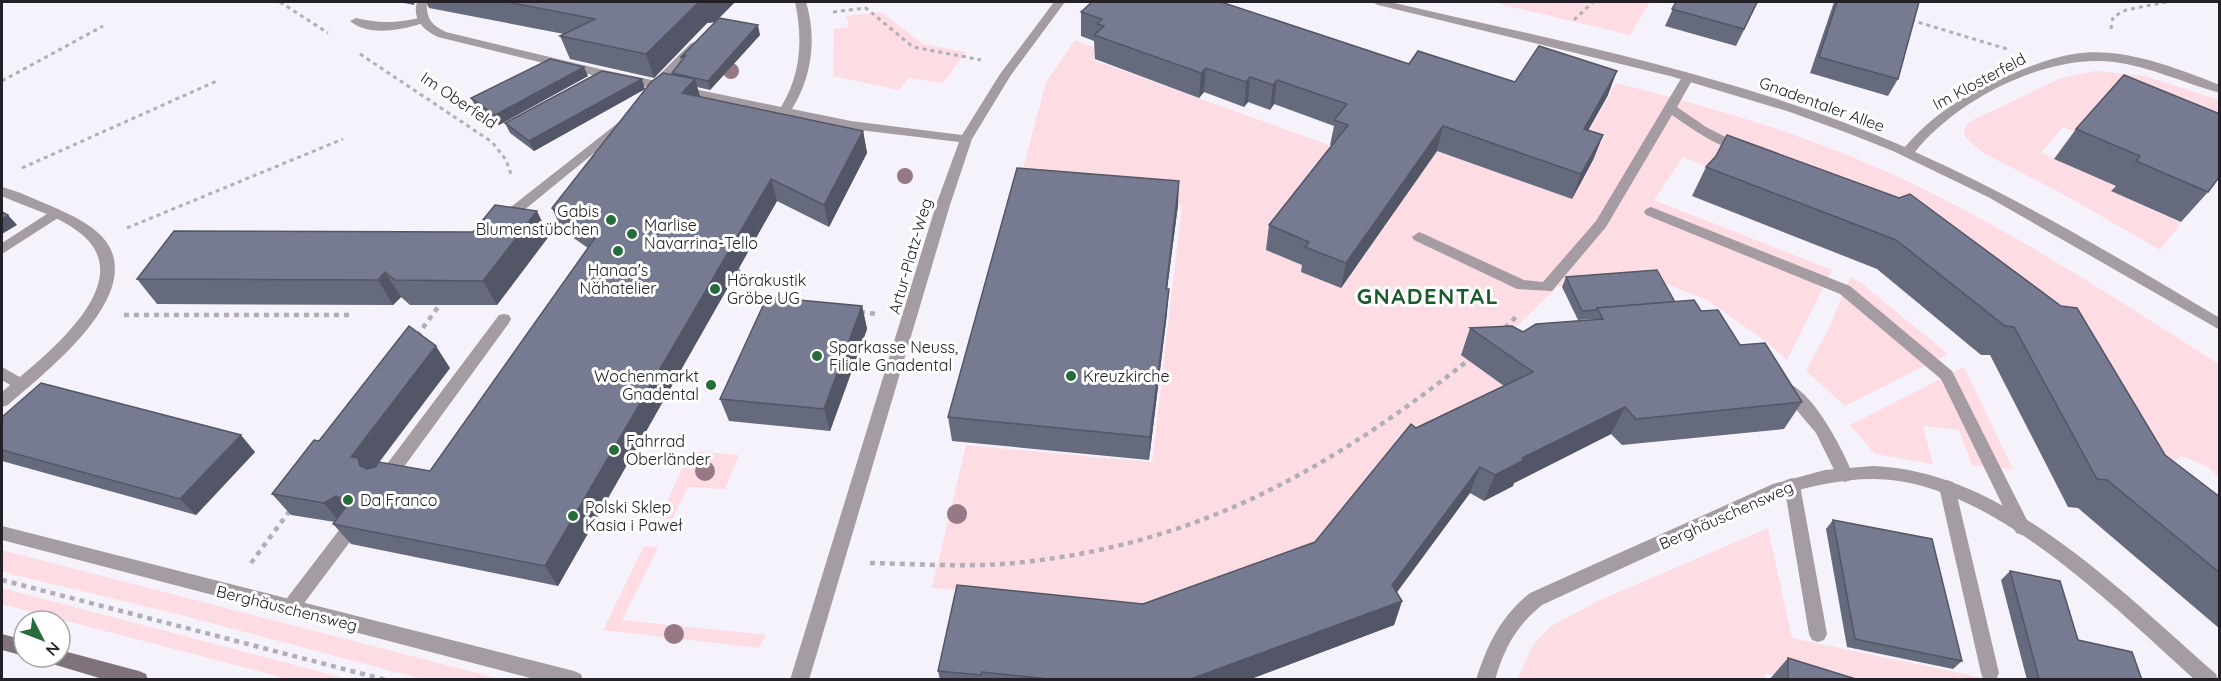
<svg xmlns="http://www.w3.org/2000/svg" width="2221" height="681" font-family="Quicksand,sans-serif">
<rect width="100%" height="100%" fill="#f6f2fb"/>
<g fill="#fddde3">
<path d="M1504 2H1650L1630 35 1500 4Z"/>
<path d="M881 12 923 44 966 52 943 83 909 78 899 90 833 76 834 29 849 27 846 16Z"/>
<path d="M1075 40 1103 51 1093 60 1343 150 1282 228 1362 260 1436 151 1572 199 1594 160 1576 154 1616 83C1715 108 1812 136 1905 180 2015 232 2116 299 2219 364V477L2206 466 2182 456 2164 467 2053 336 1710 168 1683 157 1654 200 1832 270 1787 360 1769 344 1707 300 1651 278 1558 286 1476 366 1494 379 1532 351 1545 380 1307 565 1143 627 965 591 932 588 966 445 1152 462 1182 205 1017 191 1046 82Z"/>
<path d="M2095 71 2145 76 2219 100V154L2076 132 2063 127 2041 153 2115 186 2111 191 2181 223 2160 250 2070 198 1982 152 1965 137 1964 129 1969 122 2061 78Z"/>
<path d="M1850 277 1860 282 1948 354 1845 406 1806 371 1829 328Z"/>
<path d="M1964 367 2013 469 1972 466 1959 430 1923 426 1933 464 1875 454 1850 425Z"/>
<path d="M690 451 739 455 725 489 688 487 672 520 659 519Z"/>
<path d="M1768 528 1792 638 1988 679 1787 680 1766 673 1765 680H1517L1533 645 1551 626 1600 600Z"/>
<path d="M644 546 658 548 622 620 766 635 759 648 603 630Z"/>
<path d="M2 550 500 679H422L181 615 15 575 2 571Z"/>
<path d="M2 588 348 679H288L2 604Z"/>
</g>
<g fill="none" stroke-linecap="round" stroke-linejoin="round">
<g stroke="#b2aeb7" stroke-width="3" stroke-dasharray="4 4" stroke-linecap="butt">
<path d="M280 2 328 33"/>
<path d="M833 12 866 8 913 47 981 60"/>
<path d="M1574 20 1593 2"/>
<path d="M1911 20 2007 49"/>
<path d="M2111 29 2113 17 2126 10 2166 2"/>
<path d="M360 54 492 142 506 160 512 177"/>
<path d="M2 81 103 26"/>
<path d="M22 168 219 80"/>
<path d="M542 227 562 230"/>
<path d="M127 228 343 139"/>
<path d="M738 268 750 297"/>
</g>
<g stroke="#b2aeb7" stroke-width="4.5" stroke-dasharray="5 5" stroke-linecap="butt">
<path d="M750 296 751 299 769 301"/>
<path d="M860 312 877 314"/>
<path d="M124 315H349"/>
<path d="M1505 328 1519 314"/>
<path d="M417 336 441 303"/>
<path d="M251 563 291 509"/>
<path d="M870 563C921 564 974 568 1025 562 1203 542 1331 468 1470 359"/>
<path d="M2 580 386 680"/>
</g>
<g fill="#a59ca3" fill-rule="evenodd">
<path d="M423 17 429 20 427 22C405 29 370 38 350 21L356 18C381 24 398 23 423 17Z"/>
<path d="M694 42 700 46 698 48 660 88H652V82L690 44Z"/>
<path d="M1688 73 1694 77 1677 107 1706 127 1749 149 1748 152C1730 156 1686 125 1672 115L1606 227 1552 291 1517 289 1414 240 1412 237 1419 232 1424 234 1524 280 1543 282 1596 221 1682 77Z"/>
<path d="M628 115 632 116V122L507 224H497L495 221 497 218Z"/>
<path d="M1651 207 1850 286 1952 371 2031 528 2028 533 2022 535 2016 533 1941 379 1840 294 1646 215 1644 212 1646 209Z"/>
<path d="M53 210 60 215 58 218 2 254V243Z"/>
<path d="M504 314 509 315 511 319 509 323 390 486 384 488 378 486 376 481 378 476 499 315Z"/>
<path d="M2 367 25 380 28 384 25 388H15L2 380Z"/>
<path d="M1787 383C1813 391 1844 451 1853 475L1851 480 1845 482 1839 480 1816 433 1782 393 1779 389 1782 385Z"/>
<path d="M1792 478 1798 480 1800 485 1827 634 1824 640 1818 642 1812 640 1809 634 1784 485 1786 480Z"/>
<path d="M1947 480 1953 482 1955 487 1999 673 1996 680 1983 679 1981 673 1939 487 1941 482Z"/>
<path d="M352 519 358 521 361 526 358 531 296 614 290 616 284 614 281 608 284 602 346 521Z"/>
</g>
<g fill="#a59ca3" fill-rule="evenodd">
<path d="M417 2H427C426 18 431 25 446 32L604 70 781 107C801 75 803 38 795 2H806C817 38 812 77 792 109L851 121 962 135 1000 74 1054 2H1065L1011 75 972 139 950 205 809 680H790L936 205 959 142 851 129 604 78 438 37C423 30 412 19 417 2Z"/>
<path d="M1372 2H1390C1563 42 1741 76 1905 147 1929 119 1955 101 1988 85 2015 72 2044 59 2074 54 2122 46 2176 68 2220 85V93C2184 83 2151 67 2114 62 2047 53 1956 100 1915 152 2021 199 2120 259 2220 318V330L1988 197 1893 151 1845 132 1787 111 1670 76 1378 5Z"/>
<path d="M2 187C18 191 34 199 49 205 71 215 101 227 111 250 135 304 42 375 8 405L2 407V392C38 361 144 283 80 233 58 215 27 208 2 196Z"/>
<path d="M1873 466C2005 471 2122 592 2216 674L2218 680H2195C2117 610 2010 502 1905 482 1865 474 1822 483 1784 494L1542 605C1517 625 1504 648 1495 680H1476C1487 645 1501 616 1530 593L1773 484 1825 470Z"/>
<path d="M2 526 574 671 581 674 583 680H538L2 540Z"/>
</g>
<g fill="#80727c" fill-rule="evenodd">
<path d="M2 634 24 640V656L2 650Z"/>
<path d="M60 650 139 671 146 674 148 680H106L49 663 47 657H60Z"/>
</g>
</g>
<g fill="#967984">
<circle cx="731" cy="71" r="8"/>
<circle cx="905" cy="176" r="8"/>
<circle cx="705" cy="471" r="10"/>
<circle cx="957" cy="514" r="10"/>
<circle cx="674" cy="634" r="10"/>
</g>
<g fill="#656a7d">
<path d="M399 2H415L414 5Z"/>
<path d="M426 2H735L719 18 760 35 710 90 697 87 700 97 863 131 867 153 829 227 777 201 558 586 351 544 333 524 335 522 291 515 272 494 319 441 450 368 377 465 430 471 588 248 562 230 552 208 672 74 714 22 707 23 654 78 570 59 560 36 564 34 429 8Z"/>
<path d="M1676 2H1758L1736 46 1665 26Z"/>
<path d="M1834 2H1919L1898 79 1888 96 1810 73Z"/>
<path d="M1081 12 1409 64 1515 82 1608 95 1588 130 1603 135 1593 160 1572 199 1437 151 1341 288 1301 272 1302 265 1266 250 1269 225 1332 145H1330L1334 126 1274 104 1270 110 1248 102 1244 107 1204 92 1199 98 1095 59 1094 41 1081 36Z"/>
<path d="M2124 75 2208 192 2181 222 2111 191 2116 186 2054 159 2076 129Z"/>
<path d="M588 76 499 125 476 107 471 98Z"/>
<path d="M645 89 534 151 510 133 505 123Z"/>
<path d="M1706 167 1899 198 2165 455 2220 497V629L2078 508 2068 507 1990 355H1981L1877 269 1692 196Z"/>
<path d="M1178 205 1167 289V313L1149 460 952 441 948 417Z"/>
<path d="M549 236 497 305H410L401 297 393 305 157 304 137 279Z"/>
<path d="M1566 277 1675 302 1701 311 1740 345 1802 402 1784 429 1622 445 1611 434 1514 483 1513 486 1484 501 1470 493 1397 592 1402 601 1394 625 1248 680H940L938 671 1143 604 1315 542 1416 428 1504 386 1461 355 1470 328 1523 332 1592 320 1593 319 1578 320 1562 287Z"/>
<path d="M862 306 867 329 830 431 729 421 720 399Z"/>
<path d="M2 417 255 452 196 515 2 461Z"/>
<path d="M1833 520 1962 661 1953 669 1847 647 1826 529Z"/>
<path d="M2010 571 2078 640 2142 680H2027L2001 580Z"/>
<path d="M1788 658 1859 680H1769Z"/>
</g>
<g fill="#535666">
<path d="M699 2H735L715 22 707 23 654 78 646 54Z"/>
<path d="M758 25 760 35 710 90 708 81Z"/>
<path d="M584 67 588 76 499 125 495 115Z"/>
<path d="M1206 68 1204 92 1199 98 1201 73Z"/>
<path d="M1617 71 1608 95 1575 154 1584 129Z"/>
<path d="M1250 77 1248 102 1244 107 1246 82Z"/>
<path d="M642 79 645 89 534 151 529 141Z"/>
<path d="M695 79 701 100 682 93Z"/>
<path d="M1277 80 1274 104 1270 110 1273 85Z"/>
<path d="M1443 126 1437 151 1341 288 1346 263Z"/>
<path d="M863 131 867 153 829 227 824 205Z"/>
<path d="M1603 135 1593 160 1572 199 1581 174Z"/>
<path d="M771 179 777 201 558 586 545 566Z"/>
<path d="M1179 181 1178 205 1164 313 1166 289Z"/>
<path d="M537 211 549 236 497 305 483 281Z"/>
<path d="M8 215 17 225 2 234V219Z"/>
<path d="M385 272 401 297 393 305 378 280Z"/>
<path d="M1169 289 1167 313 1149 460 1150 437Z"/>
<path d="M862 306 867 329 830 431 824 409Z"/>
<path d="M436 346 450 368 370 474 374 479 351 457Z"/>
<path d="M1625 407 1611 434 1514 483 1513 486 1484 501 1495 475 1522 458Z"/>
<path d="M241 435 255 452 196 515 180 499Z"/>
<path d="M1480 467 1470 493 1386 607 1402 601 1394 625 1248 680H1188L1392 585Z"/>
<path d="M336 496 353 517 341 524 324 503Z"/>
</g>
<g fill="#767b91" stroke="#535666" stroke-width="1.5">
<path d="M507 2H699L646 54 560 36 595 19Z"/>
<path d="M1092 2H1221L1409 64 1418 51 1515 82 1539 46 1617 71 1584 129 1603 135 1581 174 1443 126 1346 263 1305 247 1309 242 1269 225 1348 125 1334 120 1347 104 1277 80 1273 85 1250 77 1246 82 1206 68 1201 73 1094 35 1104 26 1097 24 1102 19 1081 12Z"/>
<path d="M1676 2H1757L1744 29 1672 9Z"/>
<path d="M1837 2H1919L1898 79 1819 57Z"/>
<path d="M719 18 758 25 708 81 672 73 686 55 680 58Z"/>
<path d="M550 59 584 67 495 115 471 98Z"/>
<path d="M602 71 642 79 529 141 505 123Z"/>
<path d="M663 73 695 79 682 93 863 131 824 205 771 179 545 566 333 524 346 507 343 499 336 496 324 503 272 494 314 440 319 441 409 326 436 346 351 457 358 458 360 466 367 469 375 467 379 462 430 471 595 238 552 208 651 82Z"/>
<path d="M2124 75 2220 114V176L2208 192 2136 161 2140 156 2076 129Z"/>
<path d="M1727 135 1899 198 1910 194 2061 306 2077 308 2165 455 2220 497V573L2107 480 2097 479 2014 327 2005 326 1896 240 1706 167 1716 156Z"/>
<path d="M1017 168 1179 181 1166 289H1169L1150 437 948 417Z"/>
<path d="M495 205 537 211 483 281 395 280 385 272 378 280 137 279 174 231 473 232Z"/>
<path d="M2 212 8 215 2 219Z"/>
<path d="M1657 270 1675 302 1597 308V310L1582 311 1566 277Z"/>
<path d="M767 297 862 306 824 409 720 399Z"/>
<path d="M1694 300 1701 311 1718 310 1740 345 1765 343 1802 402 1636 419 1625 407 1522 458 1524 460 1495 475 1480 467 1392 585 1402 601 1188 680H1057L982 672 981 675 938 671 957 585 1143 604 1315 542 1411 424 1416 428 1533 372 1470 328 1512 326 1523 332 1536 324 1603 319 1597 308Z"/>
<path d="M41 383 241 435 180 499 2 450V417Z"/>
<path d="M1833 520 1932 539 1962 661 1855 639Z"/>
<path d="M2010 571 2060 581 2078 640 2132 652 2142 680 2039 679Z"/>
<path d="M1788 658 1859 680H1788Z"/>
</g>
<g fill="#266d3a" stroke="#fff" stroke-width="2">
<circle cx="611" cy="220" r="6"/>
<circle cx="632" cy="234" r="6"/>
<circle cx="618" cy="251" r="6"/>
<circle cx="715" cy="289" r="6"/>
<circle cx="817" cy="356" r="6"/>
<circle cx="1071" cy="376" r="6"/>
<circle cx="711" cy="385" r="6"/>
<circle cx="614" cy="450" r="6"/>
<circle cx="348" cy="500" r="6"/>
<circle cx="573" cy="516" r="6"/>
</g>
<g text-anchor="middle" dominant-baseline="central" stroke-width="6" stroke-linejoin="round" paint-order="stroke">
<g font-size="16" fill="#232028" stroke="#fff">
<text transform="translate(1979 81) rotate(-28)">Im Klosterfeld</text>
<text transform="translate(459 100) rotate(34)">Im Oberfeld</text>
<text transform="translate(1822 104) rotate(20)">Gnadentaler Allee</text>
<text transform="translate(910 256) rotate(-74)">Artur-Platz-Weg</text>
<text transform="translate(1726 515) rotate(-24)">Berghäuschensweg</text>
<text transform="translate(287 608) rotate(14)">Berghäuschensweg</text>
</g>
<g font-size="16" fill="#232028" stroke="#fff" text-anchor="start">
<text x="599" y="211" text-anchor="end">Gabis<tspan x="599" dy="18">Blumenstübchen</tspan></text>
<text x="644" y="225">Marlise<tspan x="644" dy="18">Navarrina-Tello</tspan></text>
<text x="618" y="270" text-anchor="middle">Hanaa's<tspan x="618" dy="18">Nähatelier</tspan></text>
<text x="727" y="280">Hörakustik<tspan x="727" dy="18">Gröbe UG</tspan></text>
<text x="829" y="347">Sparkasse Neuss,<tspan x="829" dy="18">Filiale Gnadental</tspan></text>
<text x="699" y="376" text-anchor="end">Wochenmarkt<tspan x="699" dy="18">Gnadental</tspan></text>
<text x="1083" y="376">Kreuzkirche</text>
<text x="626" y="441">Fahrrad<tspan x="626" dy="18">Oberländer</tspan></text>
<text x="360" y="500">Da Franco</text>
<text x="585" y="507">Polski Sklep<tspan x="585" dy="18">Kasia i Paweł</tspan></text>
</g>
<g font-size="22" font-weight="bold" letter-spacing="1.5" fill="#195b2d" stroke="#fff">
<text x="1428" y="296">GNADENTAL</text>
</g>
</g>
<rect width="2221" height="681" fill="none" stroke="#232028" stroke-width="6"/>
<g transform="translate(42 639) rotate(132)"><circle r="28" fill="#ffffff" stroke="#a7a6a9" stroke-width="1.5"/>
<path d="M0-4.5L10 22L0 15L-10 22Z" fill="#266d3a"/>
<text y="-9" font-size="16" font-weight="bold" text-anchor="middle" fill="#232028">N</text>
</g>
</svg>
